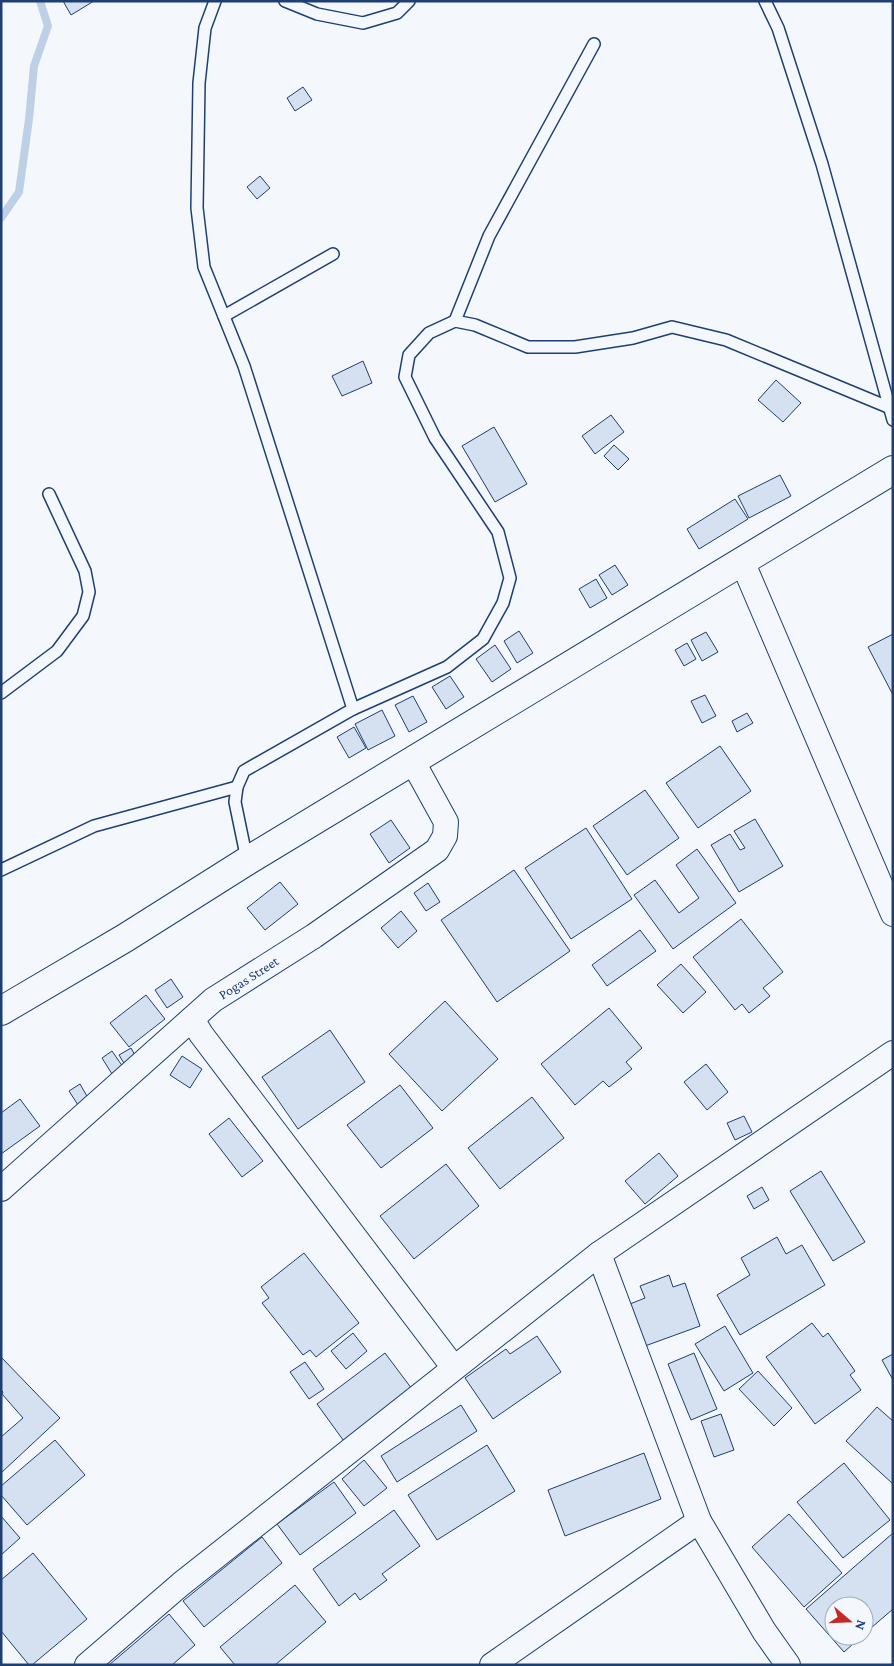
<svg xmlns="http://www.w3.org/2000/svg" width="894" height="1666" font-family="'Crimson Pro',serif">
<rect width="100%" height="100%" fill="#f4f7fb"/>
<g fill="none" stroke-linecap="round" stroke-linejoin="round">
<path stroke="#bed0e5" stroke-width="8" d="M1 218 19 192 29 119 34 66 48 26 40 1"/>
</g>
<g fill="#d5e0f0" stroke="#1d3f73">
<path d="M63 1H94L71 15Z"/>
<path d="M303 87 312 100 295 111 287 98Z"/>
<path d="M260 176 270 188 257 199 247 187Z"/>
<path d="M363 361 372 383 342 396 332 376Z"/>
<path d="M776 380 801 403 783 422 758 400Z"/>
<path d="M611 415 624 432 595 454 582 436Z"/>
<path d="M494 427 527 484 495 502 462 446Z"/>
<path d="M614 445 629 459 618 470 604 456Z"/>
<path d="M780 475 791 496 749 518 738 496Z"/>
<path d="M735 499 748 519 699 549 687 529Z"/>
<path d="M615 565 628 585 612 595 599 575Z"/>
<path d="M596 579 607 598 590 608 579 589Z"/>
<path d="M519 631 533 653 517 663 504 641Z"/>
<path d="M706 632 718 652 702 661 691 640Z"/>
<path d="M893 634V695L868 647Z"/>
<path d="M687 643 696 659 684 666 675 650Z"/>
<path d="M495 645 511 669 492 682 476 659Z"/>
<path d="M450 676 464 697 446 709 432 687Z"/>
<path d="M705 695 716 716 702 723 691 701Z"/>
<path d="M413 696 427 722 409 732 395 705Z"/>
<path d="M382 710 395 736 368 750 355 724Z"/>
<path d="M747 713 753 723 737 732 732 721Z"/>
<path d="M354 727 366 748 349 758 337 737Z"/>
<path d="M720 746 751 791 698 828 666 783Z"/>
<path d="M645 790 679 838 627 875 593 826Z"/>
<path d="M755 819 783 866 739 892 711 845 730 834 740 850 745 848 734 831Z"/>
<path d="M391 820 410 848 389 863 370 834Z"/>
<path d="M586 828 632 899 571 939 525 868Z"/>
<path d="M697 849 736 903 673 949 634 895 655 880 679 913 699 898 676 865Z"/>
<path d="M514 870 570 951 497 1002 441 920Z"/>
<path d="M280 882 298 904 265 930 247 908Z"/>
<path d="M428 883 440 902 426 911 414 893Z"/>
<path d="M401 911 417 931 398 948 381 928Z"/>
<path d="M741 919 783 972 763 988 770 996 749 1013 742 1004 735 1010 693 957Z"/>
<path d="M640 930 656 951 607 986 592 965Z"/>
<path d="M681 964 706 992 683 1013 657 985Z"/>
<path d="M171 979 183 997 167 1008 155 990Z"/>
<path d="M146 995 165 1019 129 1047 110 1023Z"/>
<path d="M445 1001 498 1059 442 1111 389 1054Z"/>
<path d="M609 1008 642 1048 626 1062 632 1069 609 1087 603 1081 575 1105 541 1064Z"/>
<path d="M330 1030 365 1082 298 1129 262 1077Z"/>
<path d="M131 1048 137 1059 125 1065 119 1055Z"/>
<path d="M112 1051 123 1067 112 1074 102 1058Z"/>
<path d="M182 1056 202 1069 190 1088 170 1075Z"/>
<path d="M706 1064 728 1092 707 1110 684 1082Z"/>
<path d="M80 1084 88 1098 78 1105 69 1091Z"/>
<path d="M400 1085 433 1128 381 1168 347 1125Z"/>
<path d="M532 1097 564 1138 500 1189 468 1148Z"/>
<path d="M20 1099 40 1126 1 1154V1113Z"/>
<path d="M744 1116 752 1132 735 1140 727 1123Z"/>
<path d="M229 1118 263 1161 242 1177 209 1134Z"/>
<path d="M659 1153 678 1176 645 1204 625 1181Z"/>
<path d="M446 1164 479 1206 414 1259 380 1216Z"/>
<path d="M821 1171 865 1242 833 1261 790 1191Z"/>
<path d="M762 1187 769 1200 754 1209 747 1196Z"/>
<path d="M777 1237 786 1254 802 1245 825 1285 740 1335 717 1295 750 1275 741 1258Z"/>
<path d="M304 1253 359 1323 316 1357 310 1350 303 1355 262 1303 269 1298 261 1287Z"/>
<path d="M669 1275 673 1287 685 1283 700 1326 645 1346 630 1304 645 1298 640 1286Z"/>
<path d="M812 1323 823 1337 828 1333 855 1371 850 1375 861 1390 815 1424 766 1357Z"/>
<path d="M725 1326 753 1373 724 1391 695 1344Z"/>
<path d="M353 1333 367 1351 346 1369 331 1351Z"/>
<path d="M537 1336 561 1372 493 1419 465 1378 506 1349 510 1354Z"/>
<path d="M385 1353 415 1393 346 1444 317 1404Z"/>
<path d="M694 1353 717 1409 691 1420 668 1364Z"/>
<path d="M893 1354V1380L882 1360Z"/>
<path d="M1 1357 60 1418 1 1473V1437L23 1418 2 1394 3 1392 1 1390Z"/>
<path d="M305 1362 324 1389 309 1399 290 1372Z"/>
<path d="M758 1371 792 1408 774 1426 739 1389Z"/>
<path d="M461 1405 477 1431 397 1482 381 1456Z"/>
<path d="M877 1407 893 1421V1484L846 1441Z"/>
<path d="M721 1414 734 1450 714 1457 701 1421Z"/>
<path d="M55 1440 85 1475 27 1525 1 1495V1486Z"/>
<path d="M487 1445 515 1491 437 1540 408 1495Z"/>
<path d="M644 1453 661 1499 565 1536 548 1490Z"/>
<path d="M364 1460 387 1488 364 1506 342 1479Z"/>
<path d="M844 1463 890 1520 843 1558 797 1502Z"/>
<path d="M334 1482 356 1513 300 1555 277 1524Z"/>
<path d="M394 1510 420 1546 382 1574 387 1580 360 1600 355 1593 339 1606 313 1569Z"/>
<path d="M789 1514 842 1573 804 1607 752 1547Z"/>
<path d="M1 1516 20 1538 1 1555Z"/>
<path d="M893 1533V1609L864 1634V1606H834V1636H862L844 1652 806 1609Z"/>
<path d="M262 1537 282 1563 204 1627 183 1601Z"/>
<path d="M33 1553 87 1619 32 1665H29L1 1631V1580Z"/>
<path d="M295 1585 326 1622 275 1665H235L220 1647Z"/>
<path d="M169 1614 195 1645 172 1665H109Z"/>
</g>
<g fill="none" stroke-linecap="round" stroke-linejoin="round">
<g stroke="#1d3f73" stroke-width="14">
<g id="lane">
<path d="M215 1 205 28 199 83 197 208 204 267 244 366 353 709"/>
<path d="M285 1 317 14 363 23 397 13 409 1"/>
<path d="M765 1 778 28 822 164 893 420"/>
<path d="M224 316 333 254"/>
<path d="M455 321 489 236 594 44"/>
<path d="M1 693 57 651 83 616 89 592 85 571 49 494"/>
<path d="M247 860 235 802 237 787 244 771 353 709 447 667 483 639 503 603 510 578 498 532 435 438 405 377 409 355 429 333 455 321 475 325 528 347H575L633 338 672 327 726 340 888 407"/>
<path d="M1 870 94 826 237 787"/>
</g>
</g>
<g stroke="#1d3f73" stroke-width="26">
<g id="street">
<path d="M742 561 893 914"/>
<path d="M192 1019 201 1034 454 1368"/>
<path id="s1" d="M1 1189 213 1000 314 936 437 850 445 836 446 822 413 762"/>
<path d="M599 1254 699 1521 764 1631 788 1665"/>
<path d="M87 1665 181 1584 599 1254 893 1053"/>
<path d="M492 1665 699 1521"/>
</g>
</g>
<g stroke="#1d3f73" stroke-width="30">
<path id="secondary" d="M1 1011 125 938 247 861 893 470"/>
</g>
<use href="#lane" stroke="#f4f7fb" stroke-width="11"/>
<use href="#street" stroke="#f4f7fb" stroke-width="24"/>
<use href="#secondary" stroke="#f4f7fb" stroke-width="28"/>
</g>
<g text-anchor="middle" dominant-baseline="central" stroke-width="4" stroke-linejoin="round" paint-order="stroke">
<g font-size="14" fill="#1d3f73" stroke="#f4f7fb">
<text stroke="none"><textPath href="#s1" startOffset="326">Pogas Street</textPath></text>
</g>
</g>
<rect width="894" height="1666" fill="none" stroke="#1d3f73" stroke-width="5"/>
<g transform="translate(849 1621) rotate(109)"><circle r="24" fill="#f4f7fb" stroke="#9eadc5"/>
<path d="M0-4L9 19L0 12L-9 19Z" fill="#c62828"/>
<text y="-8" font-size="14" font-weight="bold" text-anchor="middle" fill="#1d3f73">N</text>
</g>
</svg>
